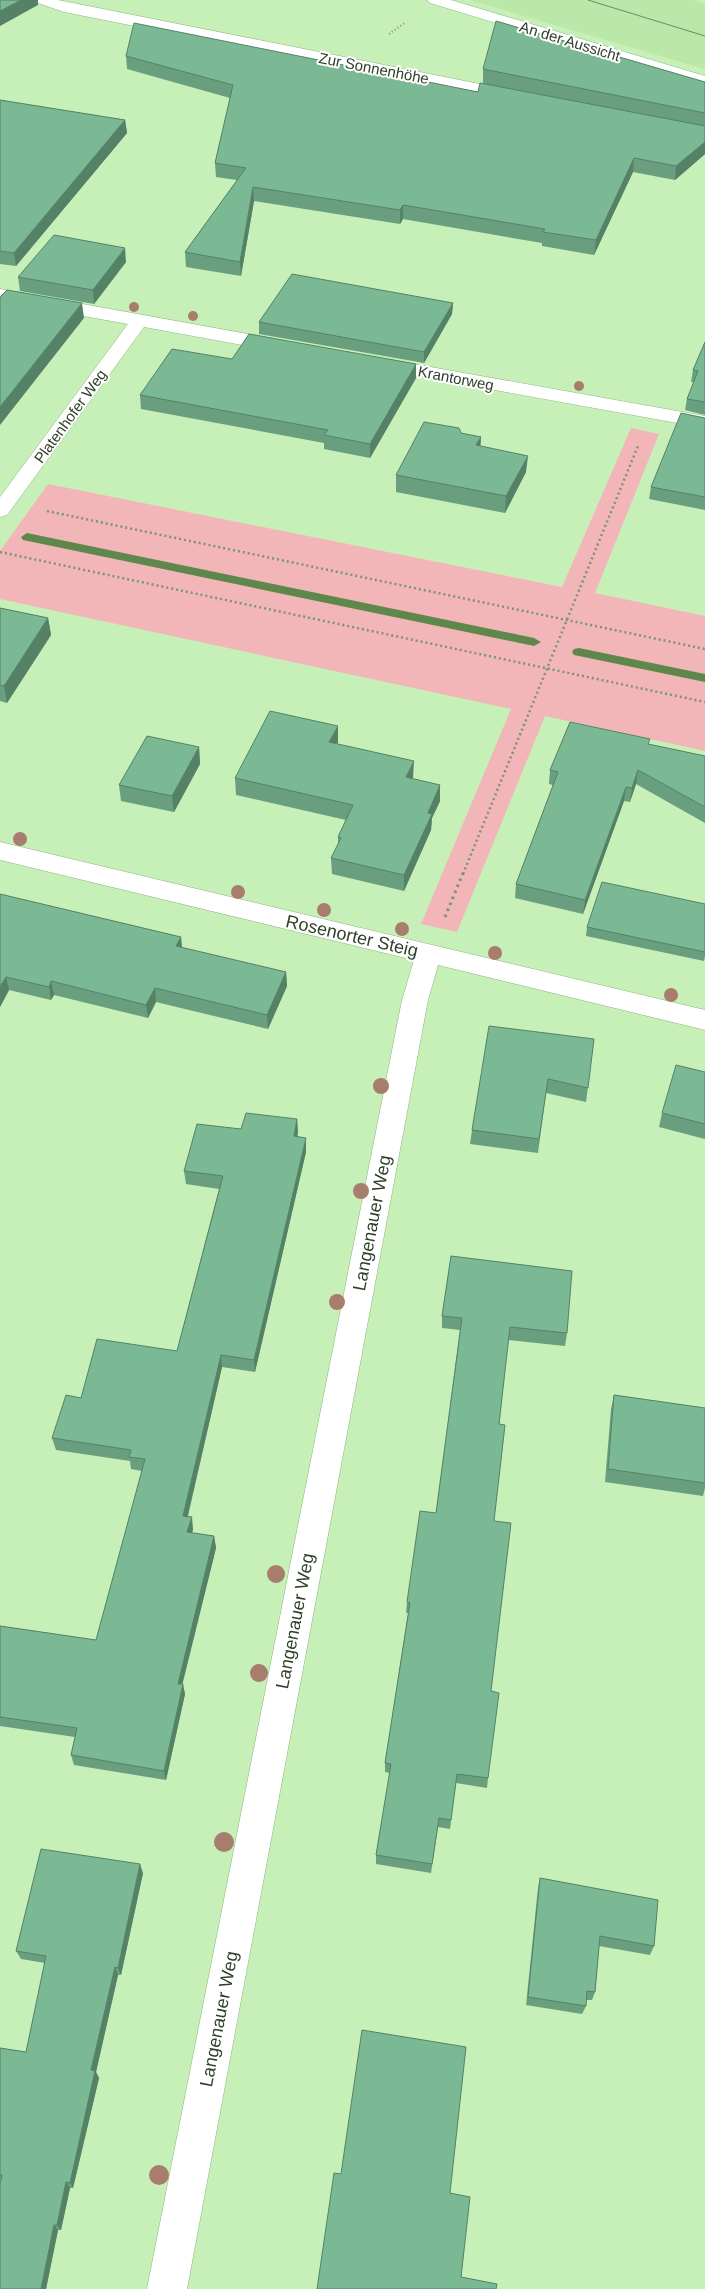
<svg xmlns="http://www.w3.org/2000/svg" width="705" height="2289" font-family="Helvetica,sans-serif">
<rect width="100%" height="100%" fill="#c7efb8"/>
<path fill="#bbe7a9" d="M470 0H692L705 4V69Z"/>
<path fill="#f2b6b8" d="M631 428 659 434 595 593 705 616V751L545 716 457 932 421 924 511 709 0 599V551L48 484 562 587Z"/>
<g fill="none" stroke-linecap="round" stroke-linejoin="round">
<g fill="#5e874c" fill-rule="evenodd">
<path d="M27 533 534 638 541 642 534 646 23 540 21 537Z"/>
<path d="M579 648 705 674V682L574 655 572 652 574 649Z"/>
</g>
<g stroke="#8eb47f" stroke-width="1">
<g id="minor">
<path d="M35 0H58L515 91 521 93 523 96 521 99 515 101 64 12 38 3Z"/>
<path d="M427 0H451L705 76V86L430 3Z"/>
<path d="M0 289 281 340 288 342 290 346 288 350 281 352 144 327 7 515 0 517V497L128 324 0 301Z"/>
<path d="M380 358 705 416V428L373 368 370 364 373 360Z"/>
<path d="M0 842 705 1010V1030L438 965 428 1000 187 2289H147L402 1000 414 960 0 860Z"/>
</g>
</g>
<path stroke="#7a956f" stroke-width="2" stroke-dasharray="1 2.5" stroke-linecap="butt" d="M389 34 406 22"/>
<g stroke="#7a956f" stroke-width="2.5" stroke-dasharray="2 3" stroke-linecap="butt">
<path d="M47 511 705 649"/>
<path d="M0 552 705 702"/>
<path d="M463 874 638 446"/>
</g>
<path stroke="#7a956f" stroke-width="3" stroke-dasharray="2.5 4" stroke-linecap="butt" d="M445 917 463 873"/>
<use href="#minor" fill="#fff" fill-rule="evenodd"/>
<path stroke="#6f8965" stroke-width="1" d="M588 0 705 36"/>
</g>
<g fill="#a87d6e">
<circle cx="134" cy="307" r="5"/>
<circle cx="193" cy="316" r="5"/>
<circle cx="579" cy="386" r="5"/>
<circle cx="20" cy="839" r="7"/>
<circle cx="238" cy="892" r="7"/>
<circle cx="324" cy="910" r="7"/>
<circle cx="402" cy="929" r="7"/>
<circle cx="495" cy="953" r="7"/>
<circle cx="671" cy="995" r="7"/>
<circle cx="381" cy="1086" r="8"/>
<circle cx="361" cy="1191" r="8"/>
<circle cx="337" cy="1302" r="8"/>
<circle cx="276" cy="1574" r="9"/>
<circle cx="259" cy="1673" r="9"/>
<circle cx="224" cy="1842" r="10"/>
<circle cx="159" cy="2175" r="10"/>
</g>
<g fill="#699f7e">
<path d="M126 56 478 92 483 83V69L705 82V154L675 180 633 172 594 255 542 246V243L403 219 400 224 254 201 241 276 186 267 185 252 237 180 216 177 215 163 230 98 127 69Z"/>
<path d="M0 100 125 120 127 133 16 266 0 264Z"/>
<path d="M126 262 94 304 20 291 18 277Z"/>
<path d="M453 303 452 314 424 363 259 334V322Z"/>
<path d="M705 342V415L685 410 687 399 694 382H691L693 370Z"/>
<path d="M232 359 416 378 370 458 324 449V443L141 409 140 395Z"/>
<path d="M705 418V510L649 499 651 487Z"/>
<path d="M461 433 481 437 480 446 526 472 505 513 396 492V475Z"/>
<path d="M0 608 48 618 51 635 7 703 0 701Z"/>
<path d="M338 742 337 744 413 778V779L440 785V801L432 818 431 830 404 891 332 874 331 858 338 845V837L346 820 236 795 235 778Z"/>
<path d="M649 744 705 756V823L636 784 630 802 624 801 583 914 515 898 516 884 553 785 549 784 550 770Z"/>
<path d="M199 747 200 764 174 812 121 801 119 785Z"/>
<path d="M0 894 181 937 182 948 286 972 287 986 268 1029 156 1002 148 1018 54 995 51 1000 9 990 0 1007Z"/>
<path d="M705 904V956L704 961 586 936 587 927Z"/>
<path d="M594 1039 586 1102 546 1093 538 1153 470 1144 472 1130Z"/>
<path d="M705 1072V1139L659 1127 662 1113Z"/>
<path d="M297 1119 298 1133 297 1137 306 1152 255 1372 222 1367 188 1516 193 1529 192 1533 214 1536 216 1548 182 1684 185 1694 166 1780 74 1765 71 1755 75 1737 0 1726V1626L96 1640 142 1471 131 1469 130 1461 56 1450 52 1438 81 1398 177 1351 219 1189 186 1184 184 1171 241 1129Z"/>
<path d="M451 1256 567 1333 565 1346 508 1340 499 1424 494 1521 491 1691 488 1778 487 1788 456 1783 450 1829 438 1827 431 1873 376 1864V1855L390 1773 385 1772V1763L408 1613H406L407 1602 436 1513 460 1330 442 1328V1316Z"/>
<path d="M614 1395 705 1408V1488L703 1496 605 1482 611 1409Z"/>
<path d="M143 1873 121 1975H118L96 2072 99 2078 73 2188H70L61 2230H58L46 2289H0L1 2180H0V2048L26 2052 45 1963 21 1959 16 1951Z"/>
<path d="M540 1878 654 1946 650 1955 599 1946 595 1992 592 2000H586V2006L582 2014 526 2005 538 1888Z"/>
</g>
<g fill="#558267">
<path d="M21 0H38V5L0 26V11Z"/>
<path d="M125 120 127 133 16 266 14 253Z"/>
<path d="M705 142V154L675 180 676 166Z"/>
<path d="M634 158 633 172 594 255 596 240Z"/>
<path d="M253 187 254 201 241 276 240 262Z"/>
<path d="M403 205V219L400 224V210Z"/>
<path d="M125 248 126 262 94 304 93 290Z"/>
<path d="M82 303 84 318 0 425V407Z"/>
<path d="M453 303 452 314 424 363V352Z"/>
<path d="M416 364V378L370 458V444Z"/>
<path d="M481 437 480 453 476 445Z"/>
<path d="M528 456 526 472 505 513 506 496Z"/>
<path d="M48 618 51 635 7 703 4 686Z"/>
<path d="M338 726V742L330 759 329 742Z"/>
<path d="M199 747 200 764 174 812 172 796Z"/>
<path d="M414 761 413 778 405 793 406 777Z"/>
<path d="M638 770 636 784 630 802 632 788Z"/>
<path d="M440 785V801L432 818 431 830 404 891V875L428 813Z"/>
<path d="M626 787 624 801 583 914 585 900Z"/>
<path d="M181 937 182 951 176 946Z"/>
<path d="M286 972 287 986 268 1029 267 1015Z"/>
<path d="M6 977 9 990 0 1007V987Z"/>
<path d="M51 981 54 995 51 1000 49 987Z"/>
<path d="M155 988 156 1002 148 1018 146 1005Z"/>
<path d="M297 1119 298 1133 294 1150V1136Z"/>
<path d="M306 1138V1152L255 1372 254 1360Z"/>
<path d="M221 1355 222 1367 185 1527 183 1516Z"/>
<path d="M192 1517 193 1529 189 1543 187 1532Z"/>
<path d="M214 1536 216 1548 180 1694 178 1684Z"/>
<path d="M183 1684 185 1694 166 1780 164 1771Z"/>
<path d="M140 1864 143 1873 121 1975 118 1968Z"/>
<path d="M115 1967 118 1975 96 2072 99 2078 73 2188 70 2183 91 2070Z"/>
<path d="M66 2182 70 2188 61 2230 57 2225Z"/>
<path d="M54 2225 58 2230 46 2289H41Z"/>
</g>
<g fill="#7ab993" stroke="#558267">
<path d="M0 0H21L0 11Z"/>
<path d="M496 21 705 82V113L483 69Z"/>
<path d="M134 23 478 92 480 83 705 126V142L676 166 634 158 596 240 543 232 545 229 403 205 400 210 253 187 240 262 185 252 246 168 215 163 233 85 126 56Z"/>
<path d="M0 100 125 120 14 253 0 251Z"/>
<path d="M54 235 125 248 93 290 18 277Z"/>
<path d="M292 274 453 303 424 352 259 322Z"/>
<path d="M7 290 82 303 0 407V297Z"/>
<path d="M249 334 416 364 370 444 324 435 328 430 140 395 172 349 232 359Z"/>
<path d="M705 342V402L687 399 698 371 693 370Z"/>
<path d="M681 413 705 418V497L651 487Z"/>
<path d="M424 422 459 428 461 433 481 437 476 445 528 456 506 496 396 475Z"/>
<path d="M0 608 48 618 4 686 0 685Z"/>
<path d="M270 711 338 726 329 742 414 761 406 777 440 785 428 813 432 814 404 875 331 858 341 838 338 837 353 805 235 778Z"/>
<path d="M570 722 650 739 648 744 705 756V807L638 770 632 788 626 787 585 900 516 884 558 772 550 770Z"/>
<path d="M147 736 199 747 172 796 119 785Z"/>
<path d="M602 882 705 904V952L587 927Z"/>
<path d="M0 894 181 937 176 946 286 972 267 1015 155 988 146 1005 51 981 49 987 6 977 0 987Z"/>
<path d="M489 1026 594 1039 588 1088 548 1079 539 1139 472 1130Z"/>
<path d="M676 1065 705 1072V1124L662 1113Z"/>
<path d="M246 1113 297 1119 294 1136 306 1138 254 1360 221 1355 183 1516 192 1517 187 1532 214 1536 178 1684H183L164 1771 71 1755 77 1728 0 1717V1626L96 1640 145 1459 129 1457 131 1450 52 1438 66 1395 81 1398 97 1339 177 1351 223 1176 184 1171 197 1124 241 1129Z"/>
<path d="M451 1256 572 1271 567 1333 510 1327 499 1424 505 1425 494 1521 511 1523 491 1691 499 1693 488 1778 457 1774 451 1820 439 1818 432 1864 376 1855 391 1764 385 1763 410 1603 407 1602 420 1511 436 1513 462 1318 442 1316Z"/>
<path d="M614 1395 705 1408V1483L608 1469Z"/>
<path d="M41 1849 140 1864 118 1968 115 1967 91 2070 95 2071 70 2183 66 2182 57 2225H54L41 2289H0V2184L2 2175H0V2048L26 2052 46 1956 16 1951Z"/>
<path d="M540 1878 658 1900 654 1946 600 1936 595 1992 587 1991 586 2006 528 1997Z"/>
<path d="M362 2030 466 2047 450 2193 470 2197 461 2277 497 2284 496 2289H317L334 2173 341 2174Z"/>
</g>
<g text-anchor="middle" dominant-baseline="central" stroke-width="4" stroke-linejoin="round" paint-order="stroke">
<g font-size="15" fill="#30402a" stroke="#fff">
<text transform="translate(570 41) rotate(17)">An der Aussicht</text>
<text transform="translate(374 68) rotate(11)">Zur Sonnenhöhe</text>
<text transform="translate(456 378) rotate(11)">Krantorweg</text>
<text transform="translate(70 416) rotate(-54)">Platenhofer Weg</text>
</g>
<g font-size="18" fill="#30402a" stroke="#fff">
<text transform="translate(352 936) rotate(13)">Rosenorter Steig</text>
<text transform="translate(372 1223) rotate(-79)">Langenauer Weg</text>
<text transform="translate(295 1621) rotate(-79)">Langenauer Weg</text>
<text transform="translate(219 2019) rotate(-79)">Langenauer Weg</text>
</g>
</g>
</svg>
